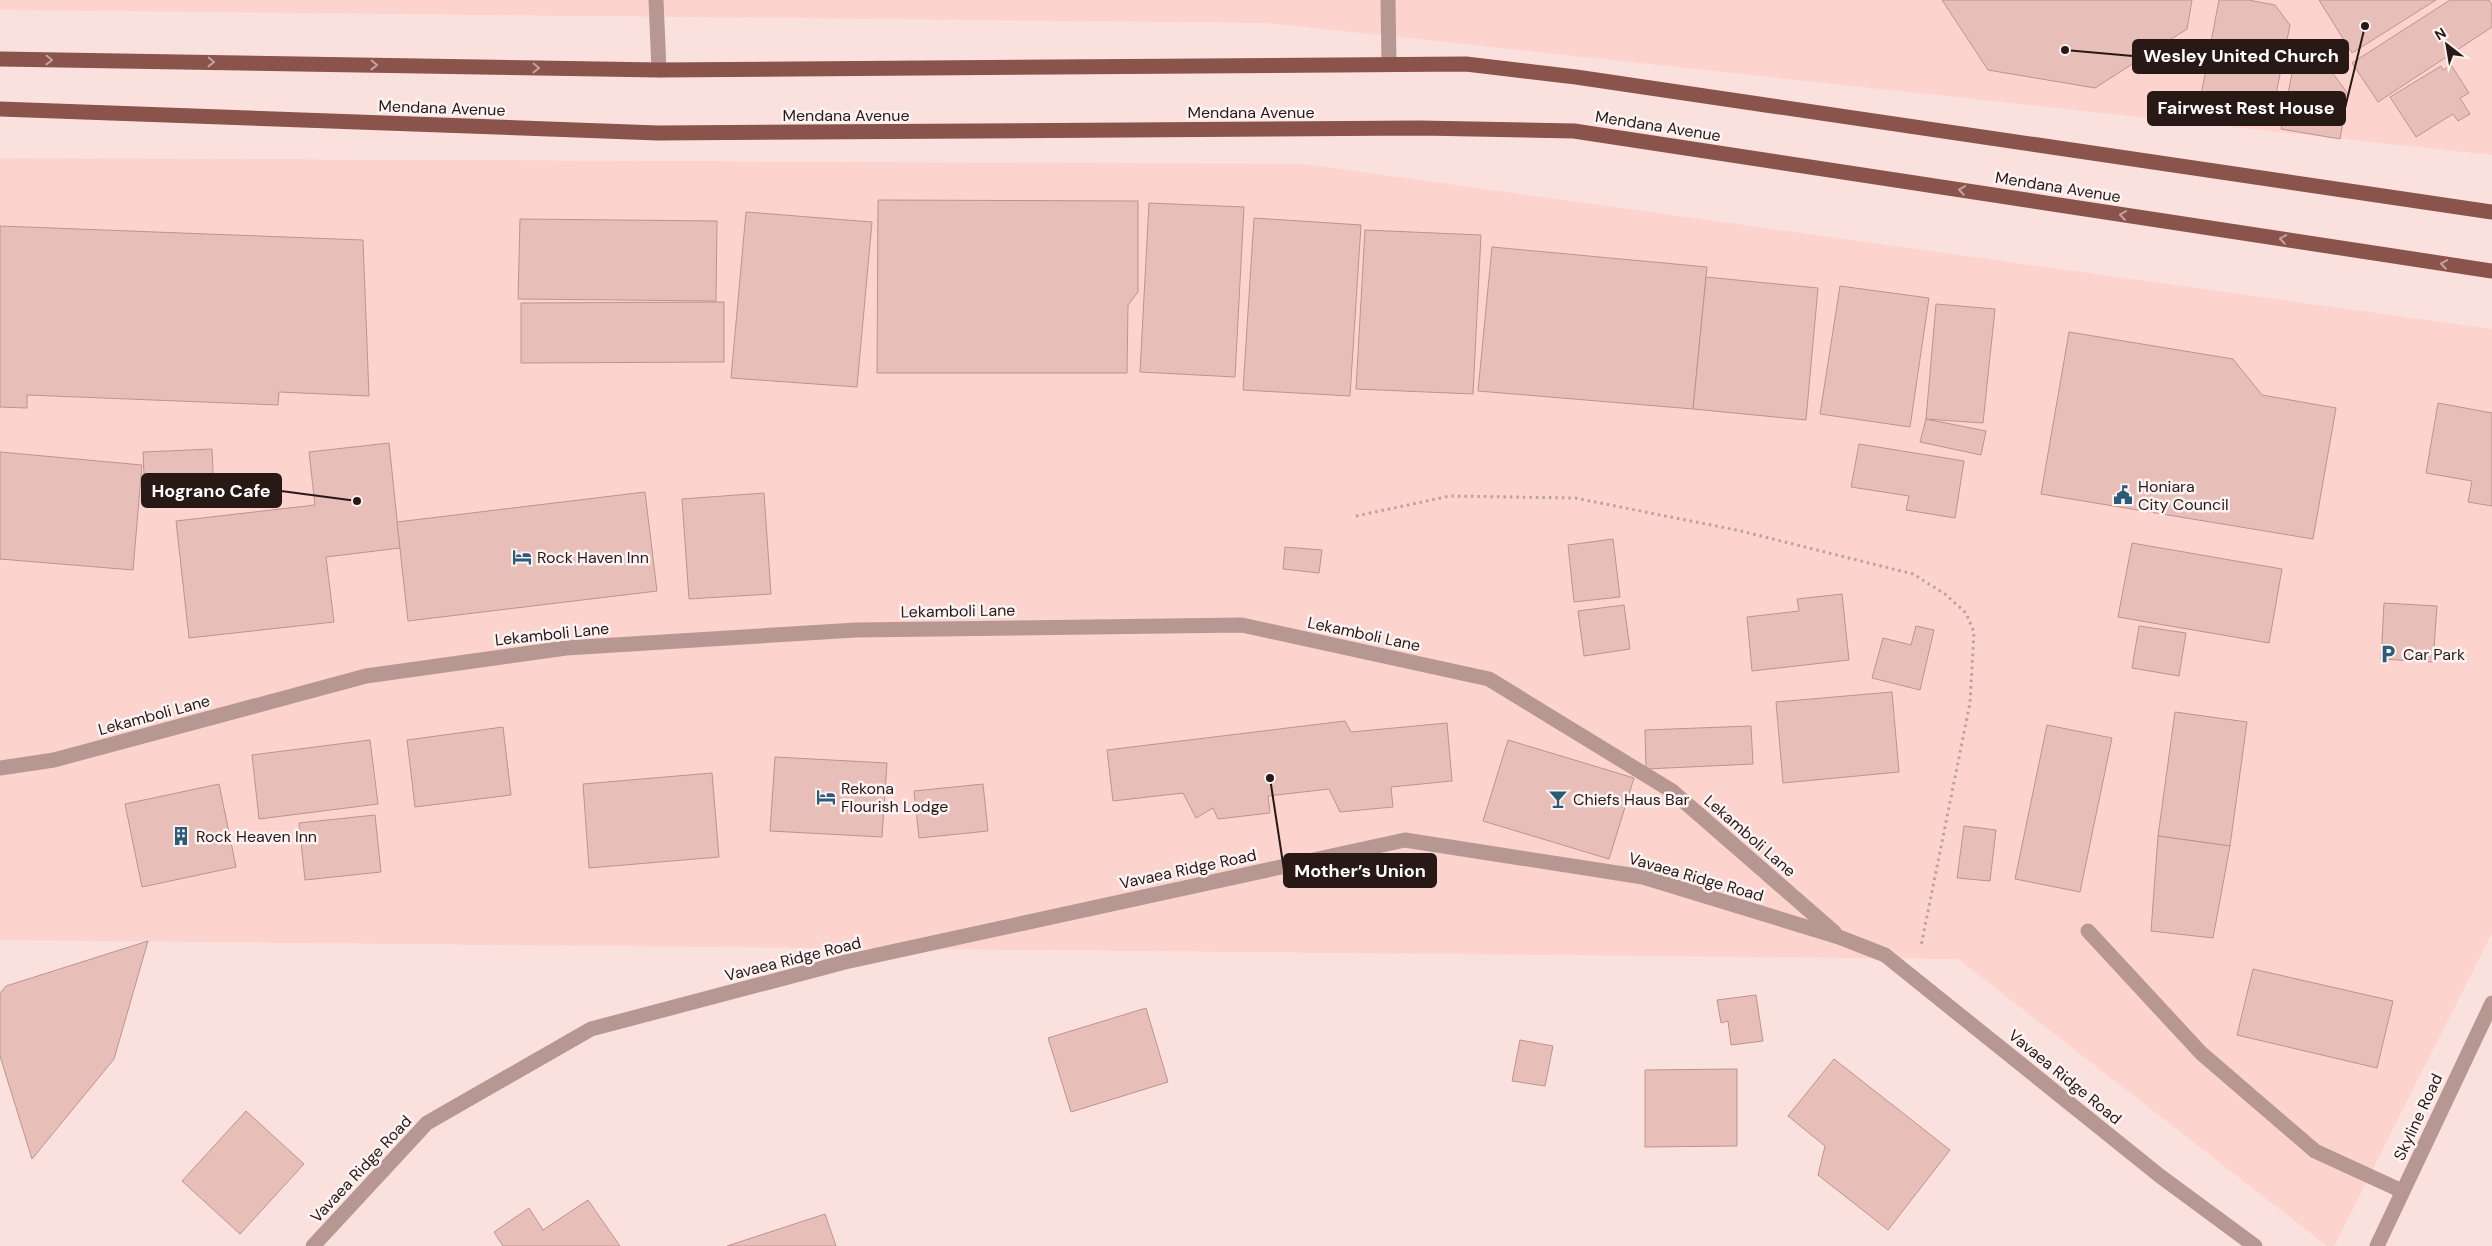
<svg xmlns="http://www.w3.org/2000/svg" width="2492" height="1246" font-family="'DM Sans',sans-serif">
<rect width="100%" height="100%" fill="#fbe1dd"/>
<g fill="#fdd3ce">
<path d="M0 0H2492V155L1268 23 0 10Z"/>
<path d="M0 158 1304 164 2492 329V933L2334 1246H2327L1958 959 0 940Z"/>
</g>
<g fill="#e8beb8" stroke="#bc948f">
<path d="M1942 0H2192L2187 29 2095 88 1988 70Z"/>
<path d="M2219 0H2248L2275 5 2290 25 2273 109 2201 95Z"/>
<path d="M2319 0H2436L2352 53Z"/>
<path d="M2450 0H2489L2492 5V27L2378 102 2352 63Z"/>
<path d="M2295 58 2326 64 2348 94 2340 139 2281 129Z"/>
<path d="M2451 65 2469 93 2460 98 2470 114 2458 121 2453 114 2416 137 2390 97 2441 66 2443 70Z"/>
<path d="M878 200 1138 201V292L1128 305 1127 373H877Z"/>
<path d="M1149 203 1244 207 1235 377 1140 372Z"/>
<path d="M746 212 872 222 857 387 731 378Z"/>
<path d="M1254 218 1361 225 1350 396 1243 390Z"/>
<path d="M520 219 717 221 716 301 518 299Z"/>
<path d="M0 226 363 240 369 396 279 392 278 405 27 395V408L0 407Z"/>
<path d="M1365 230 1481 235 1473 394 1356 389Z"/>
<path d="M1492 247 1707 267 1693 409 1478 391Z"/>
<path d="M1706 277 1818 288 1806 420 1693 409Z"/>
<path d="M1840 286 1929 298 1910 427 1820 414Z"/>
<path d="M724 302V362L521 363V303Z"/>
<path d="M1936 304 1995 309 1983 423 1926 419Z"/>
<path d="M2069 332 2233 359 2262 395 2336 408 2313 539 2041 494Z"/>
<path d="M2438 403 2492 413V506L2468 502 2472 481 2426 473Z"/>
<path d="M1926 419 1986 431 1981 455 1920 442Z"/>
<path d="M389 443 400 548 326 557 334 622 189 638 176 521 315 505 309 452Z"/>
<path d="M1859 444 1964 461 1955 518 1906 510 1909 496 1851 487Z"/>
<path d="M212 449 214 493 145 496 143 452Z"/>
<path d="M0 452 142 465 133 570 0 559Z"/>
<path d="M645 492 657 591 408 621 397 522Z"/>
<path d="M764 493 771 594 689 599 682 499Z"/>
<path d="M1613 539 1620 597 1574 602 1568 545Z"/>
<path d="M2132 543 2282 569 2269 643 2118 617Z"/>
<path d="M1285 547 1322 550 1319 573 1283 569Z"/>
<path d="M1842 594 1849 660 1752 671 1747 617 1799 611 1797 599Z"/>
<path d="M2384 603 2437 606 2433 662 2381 659Z"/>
<path d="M1624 605 1630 649 1584 656 1578 611Z"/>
<path d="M1916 626 1934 630 1920 690 1872 678 1883 638 1911 645Z"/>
<path d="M2139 626 2186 633 2179 676 2132 668Z"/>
<path d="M1892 692 1899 772 1783 783 1776 702Z"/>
<path d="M2175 712 2247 722 2230 846 2158 836Z"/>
<path d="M1345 721 1351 732 1447 723 1452 781 1391 787 1393 807 1340 812 1329 789 1268 796 1270 813 1218 819 1213 808 1196 818 1183 793 1113 801 1107 750Z"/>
<path d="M2047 725 2112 738 2080 892 2015 879Z"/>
<path d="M1751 726 1753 764 1646 769 1645 730Z"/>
<path d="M503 727 511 795 415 807 407 740Z"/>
<path d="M370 740 378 804 259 819 252 755Z"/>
<path d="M1508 740 1634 778 1609 859 1483 821Z"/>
<path d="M775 757 887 763 882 837 770 831Z"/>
<path d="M712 773 719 857 589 868 583 784Z"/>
<path d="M219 784 236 867 142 887 125 804Z"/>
<path d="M983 784 988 831 919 838 914 791Z"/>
<path d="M375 815 381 872 305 880 299 823Z"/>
<path d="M1964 826 1996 830 1990 881 1957 878Z"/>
<path d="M2158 836 2230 846 2213 938 2151 931Z"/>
<path d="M148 941 114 1059 32 1159 0 1056V993L6 986Z"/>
<path d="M2253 969 2393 1001 2377 1068 2237 1035Z"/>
<path d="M1756 995 1763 1041 1731 1045 1728 1021 1721 1023 1717 1000Z"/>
<path d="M1146 1008 1168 1082 1071 1112 1048 1038Z"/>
<path d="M1520 1040 1553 1046 1545 1086 1512 1081Z"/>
<path d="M1834 1059 1950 1150 1888 1230 1818 1175 1825 1146 1788 1116Z"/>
<path d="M1737 1069V1146L1645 1147V1070Z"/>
<path d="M246 1111 304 1164 240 1234 182 1181Z"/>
<path d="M588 1200 620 1246H503L494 1232 529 1208 543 1230Z"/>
<path d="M825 1214 836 1246H727Z"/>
</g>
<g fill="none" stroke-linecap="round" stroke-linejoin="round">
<path stroke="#b9a3a0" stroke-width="3" stroke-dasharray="2.5 4" stroke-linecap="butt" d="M1356 516 1450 496 1575 498 1741 531 1913 574 1945 594 1966 613 1974 632 1970 703 1921 946"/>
<g stroke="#b79792" stroke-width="15">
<path d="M656 0 659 70"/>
<path d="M1388 0 1389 63"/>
<path d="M0 768 54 760 366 676 566 648 856 630 1242 625 1489 679 1672 791 1834 932"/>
<path d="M2088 931 2201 1053 2315 1151 2402 1191"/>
<path d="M313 1246 427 1123 591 1029 845 962 1405 840 1643 877 1839 937 1885 955 2160 1176 2255 1246"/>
<path d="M2377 1246 2492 1003"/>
</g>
<g stroke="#8a534c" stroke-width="15">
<path d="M0 59 659 70 1466 64 1576 77 2492 212"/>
<path d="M0 109 658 133 1420 128 1574 131 2492 271"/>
</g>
</g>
<defs><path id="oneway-chevron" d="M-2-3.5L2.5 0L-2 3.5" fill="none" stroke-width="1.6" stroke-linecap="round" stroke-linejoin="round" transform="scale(1.25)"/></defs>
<g stroke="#c3a39f">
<use href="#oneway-chevron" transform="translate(49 60) rotate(1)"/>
<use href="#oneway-chevron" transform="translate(211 62) rotate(1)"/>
<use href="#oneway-chevron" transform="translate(374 65) rotate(1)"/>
<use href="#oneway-chevron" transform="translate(536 68) rotate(1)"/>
<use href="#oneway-chevron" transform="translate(1962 190) rotate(-171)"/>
<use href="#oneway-chevron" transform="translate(2123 215) rotate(-171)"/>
<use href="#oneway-chevron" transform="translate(2283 239) rotate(-171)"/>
<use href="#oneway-chevron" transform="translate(2444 264) rotate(-171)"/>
</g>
<defs>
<g id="civic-bare" transform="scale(1.5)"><path d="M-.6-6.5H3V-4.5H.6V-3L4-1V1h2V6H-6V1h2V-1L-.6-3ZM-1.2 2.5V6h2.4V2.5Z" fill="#2a5c7a" stroke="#fcf3f2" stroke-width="2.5" paint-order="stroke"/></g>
<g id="hotel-bare" transform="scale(1.5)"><path d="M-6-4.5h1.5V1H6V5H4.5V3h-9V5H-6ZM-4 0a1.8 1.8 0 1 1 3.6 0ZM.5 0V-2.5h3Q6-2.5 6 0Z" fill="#2a5c7a" stroke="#fcf3f2" stroke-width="2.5" paint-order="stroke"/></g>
<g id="parking-bare" transform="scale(1.5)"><path d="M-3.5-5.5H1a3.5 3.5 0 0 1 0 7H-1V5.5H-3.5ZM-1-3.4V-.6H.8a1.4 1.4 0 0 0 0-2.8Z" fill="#2a5c7a" stroke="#fcf3f2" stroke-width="2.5" paint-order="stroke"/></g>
<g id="bar-bare" transform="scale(1.5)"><path d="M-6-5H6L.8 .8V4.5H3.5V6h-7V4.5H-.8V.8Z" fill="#2a5c7a" stroke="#fcf3f2" stroke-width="2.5" paint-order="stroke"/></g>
<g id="building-bare" transform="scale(1.5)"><path d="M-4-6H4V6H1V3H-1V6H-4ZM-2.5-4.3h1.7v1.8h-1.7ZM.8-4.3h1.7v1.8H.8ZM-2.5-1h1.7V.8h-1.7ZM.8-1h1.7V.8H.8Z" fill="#2a5c7a" stroke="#fcf3f2" stroke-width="2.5" paint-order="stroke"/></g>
</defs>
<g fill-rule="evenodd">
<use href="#civic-bare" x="2123" y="495"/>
<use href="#hotel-bare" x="522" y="557"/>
<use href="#parking-bare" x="2388" y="654"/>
<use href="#hotel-bare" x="826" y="797"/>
<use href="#bar-bare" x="1558" y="799"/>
<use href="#building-bare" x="181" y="836"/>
</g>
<g text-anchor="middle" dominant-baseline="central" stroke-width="5" stroke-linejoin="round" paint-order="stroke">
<g font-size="16" fill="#281917" stroke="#fcf3f2">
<text transform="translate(442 108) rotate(2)">Mendana Avenue</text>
<text x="1251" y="112">Mendana Avenue</text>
<text x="846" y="115">Mendana Avenue</text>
<text transform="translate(1658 126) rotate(9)">Mendana Avenue</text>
<text transform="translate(2058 187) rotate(9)">Mendana Avenue</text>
<text transform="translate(958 611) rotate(-1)">Lekamboli Lane</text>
<text transform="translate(552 634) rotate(-6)">Lekamboli Lane</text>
<text transform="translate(1364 634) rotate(12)">Lekamboli Lane</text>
<text transform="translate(154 715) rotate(-15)">Lekamboli Lane</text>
<text transform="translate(1750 836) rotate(41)">Lekamboli Lane</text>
<text transform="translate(1188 869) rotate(-12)">Vavaea Ridge Road</text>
<text transform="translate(1696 877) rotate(16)">Vavaea Ridge Road</text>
<text transform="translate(793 959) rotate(-14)">Vavaea Ridge Road</text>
<text transform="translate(2065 1077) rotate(39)">Vavaea Ridge Road</text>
<text transform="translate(2418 1117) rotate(-65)">Skyline Road</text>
<text transform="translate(361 1169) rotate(-47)">Vavaea Ridge Road</text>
</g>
<g font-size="16" fill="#281917" stroke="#fcf3f2" text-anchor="start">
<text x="2138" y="486">Honiara<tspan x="2138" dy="18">City Council</tspan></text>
<text x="537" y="557">Rock Haven Inn</text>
<text x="2403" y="654">Car Park</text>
<text x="841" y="788">Rekona<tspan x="841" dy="18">Flourish Lodge</tspan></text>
<text x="1573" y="799">Chiefs Haus Bar</text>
<text x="196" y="836">Rock Heaven Inn</text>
</g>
</g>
<path fill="none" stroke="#281917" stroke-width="2" d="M2065 50L2133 56M2365 26L2345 108M357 501L281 491M1270 778L1284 870"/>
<g fill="#281917" stroke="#fcf3f2" stroke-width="2">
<circle cx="2065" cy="50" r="5"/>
<circle cx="2365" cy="26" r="5"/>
<circle cx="357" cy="501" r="5"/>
<circle cx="1270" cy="778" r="5"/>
</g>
<g fill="#281917" stroke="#281917" stroke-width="2">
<rect x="2133" y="40" width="215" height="33" rx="5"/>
<rect x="2148" y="92" width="197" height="33" rx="5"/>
<rect x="142" y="474" width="139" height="33" rx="5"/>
<rect x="1284" y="854" width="152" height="33" rx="5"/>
</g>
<g font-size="18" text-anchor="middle" font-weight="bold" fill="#fff">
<text x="2241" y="62">Wesley United Church</text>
<text x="2246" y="114">Fairwest Rest House</text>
<text x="211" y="497">Hograno Cafe</text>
<text x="1360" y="877">Mother’s Union</text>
</g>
<g transform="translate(2447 45) rotate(329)" stroke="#fcf3f2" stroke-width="4" paint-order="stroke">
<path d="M0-4L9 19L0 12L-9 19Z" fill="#281917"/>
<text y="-8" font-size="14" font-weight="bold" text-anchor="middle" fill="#281917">N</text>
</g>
</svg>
